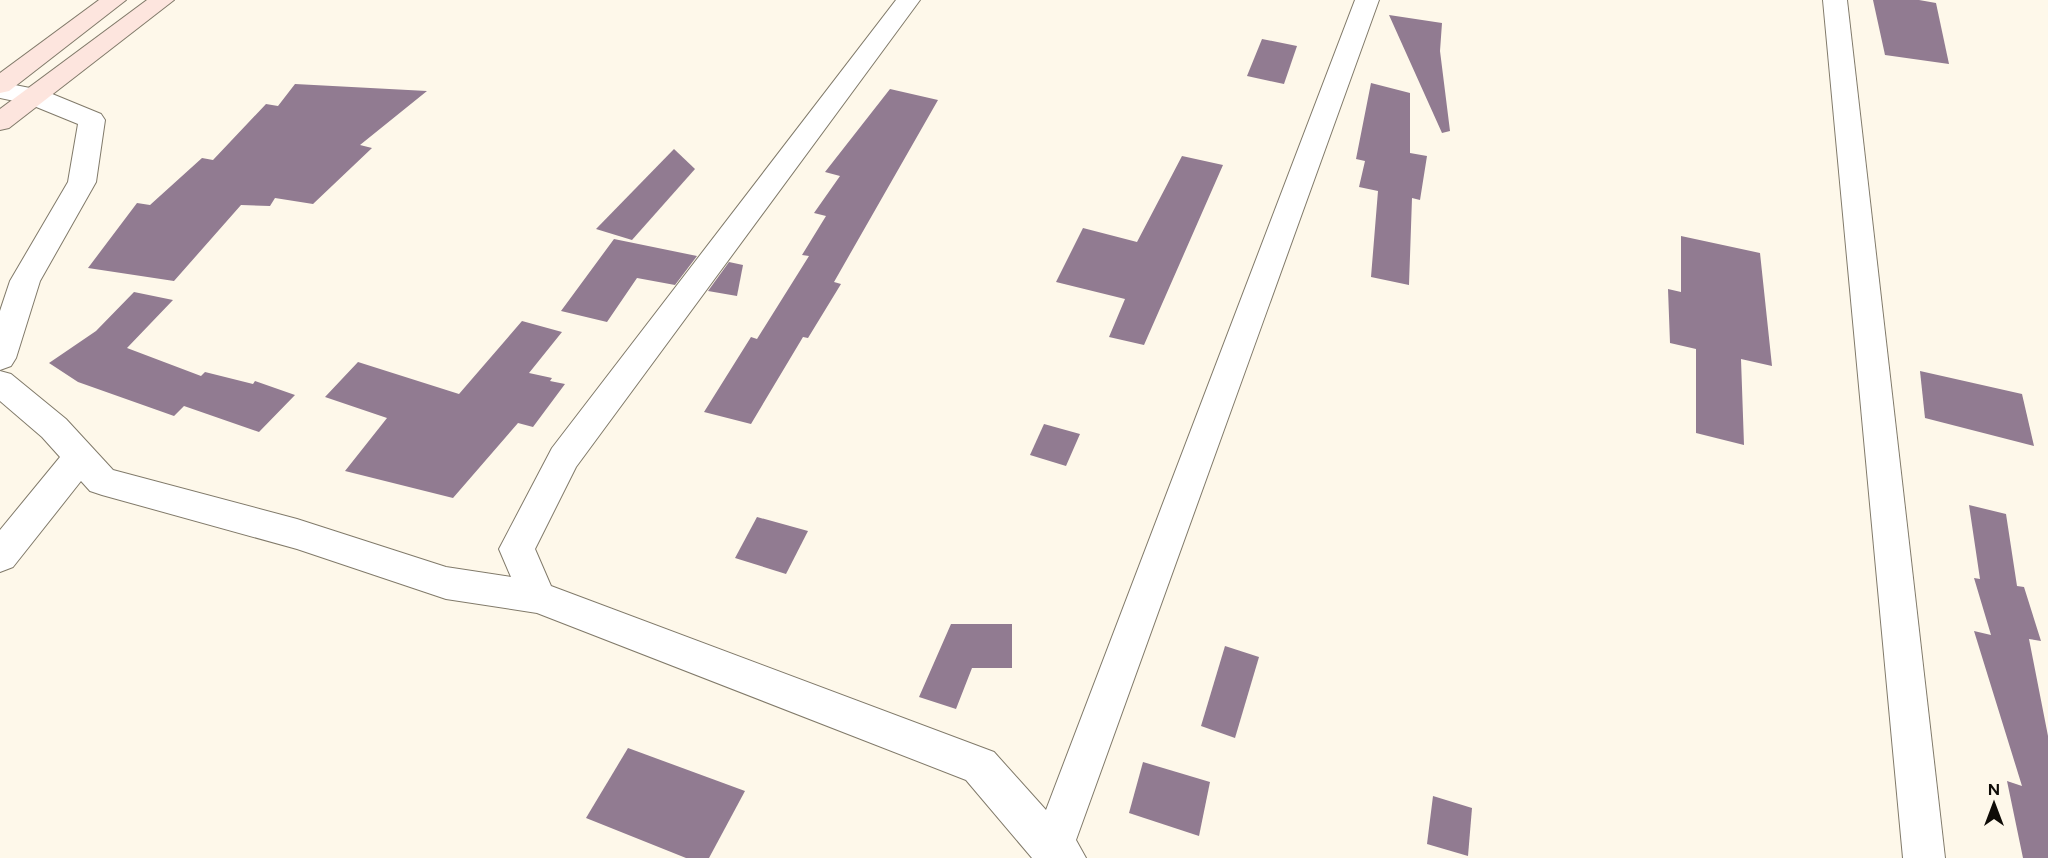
<svg xmlns="http://www.w3.org/2000/svg" width="2048" height="858" font-family="Figtree,sans-serif">
<rect width="100%" height="100%" fill="#fef8ea"/>
<g fill="#917b91">
<path d="M1873 0H1919L1936 3 1949 64 1885 55Z"/>
<path d="M1389 15 1442 23 1440 51 1450 131 1442 133Z"/>
<path d="M1262 39 1297 46 1284 84 1247 76Z"/>
<path d="M1371 83 1410 93V153L1427 156 1420 200 1412 198 1409 285 1371 277 1378 191 1359 187 1365 161 1356 159Z"/>
<path d="M295 84 427 91 360 145 372 148 313 204 275 198 270 206 241 205 174 281 88 268 137 203 150 205 202 158 213 160 266 104 278 106Z"/>
<path d="M890 89 938 100 834 282 841 284 808 338 803 337 751 424 704 412 751 337 757 339 809 256 802 255 826 216 814 213 840 176 825 172Z"/>
<path d="M674 149 695 169 632 240 596 229Z"/>
<path d="M1182 156 1223 165 1144 345 1109 337 1125 299 1056 282 1083 228 1137 242Z"/>
<path d="M1681 236 1760 253 1772 366 1741 359 1744 445 1696 433V349L1670 343 1668 289 1681 292Z"/>
<path d="M614 239 697 256 675 285 637 278 607 322 561 311Z"/>
<path d="M729 262 743 265 737 296 708 291Z"/>
<path d="M134 292 173 300 127 348 201 376 205 372 253 384 255 381 295 395 259 432 184 406 174 416 78 382 49 363 96 331Z"/>
<path d="M522 321 562 332 529 373 552 378 550 381 565 384 533 427 518 423 453 498 345 471 387 418 325 397 358 362 459 394Z"/>
<path d="M1920 371 2022 394 2034 446 1925 418Z"/>
<path d="M1044 424 1080 434 1066 466 1030 455Z"/>
<path d="M1969 505 2006 514 2017 586 2024 587 2041 641 2029 639 2048 736V858H2023L2007 781 2022 786 1974 631 1991 635 1974 578 1980 579Z"/>
<path d="M757 517 808 531 786 574 735 558Z"/>
<path d="M951 624H1012V668H972L956 709 919 697Z"/>
<path d="M1225 646 1259 657 1235 738 1201 726Z"/>
<path d="M628 748 745 791 709 858H686L586 818Z"/>
<path d="M1143 762 1210 782 1199 836 1129 813Z"/>
<path d="M1433 796 1472 808 1468 856 1427 844Z"/>
</g>
<g fill="none" stroke-linecap="round" stroke-linejoin="round">
<g stroke="#817a6a" stroke-width="2">
<g id="minor">
<path d="M896 0H920L576 467 535 549 551 586 994 752 1046 810 1355 0H1379L1076 840 1086 858H1032L966 780 537 613 446 599 297 549 102 495 90 491 81 481 13 567 0 572V530L60 457 42 437 0 401V371L11 374 66 419 113 470 297 519 446 567 511 577 499 549 552 448Z"/>
<path d="M1823 0H1847L1945 858H1903Z"/>
<path d="M0 82 45 91 101 114 105 120 96 182 40 281 16 358 11 366 0 370V311L10 281 68 182 78 124 29 104 0 98Z"/>
</g>
</g>
<g stroke="#817a6a" stroke-width="2">
<g id="secondary">
<path d="M99 0H126L9 91 0 93V73Z"/>
<path d="M147 0H174L9 128 0 130V109Z"/>
</g>
</g>
<use href="#minor" fill="#fff" fill-rule="evenodd"/>
<use href="#secondary" fill="#fde5de" fill-rule="evenodd"/>
</g>
<g transform="translate(1994 804)" stroke="#fef8ea" stroke-width="4.5" paint-order="stroke">
<path d="M0-4.5L10 22L0 15L-10 22Z" fill="#0f0c07"/>
<text y="-9" font-size="16" font-weight="bold" text-anchor="middle" fill="#0f0c07">N</text>
</g>
</svg>
